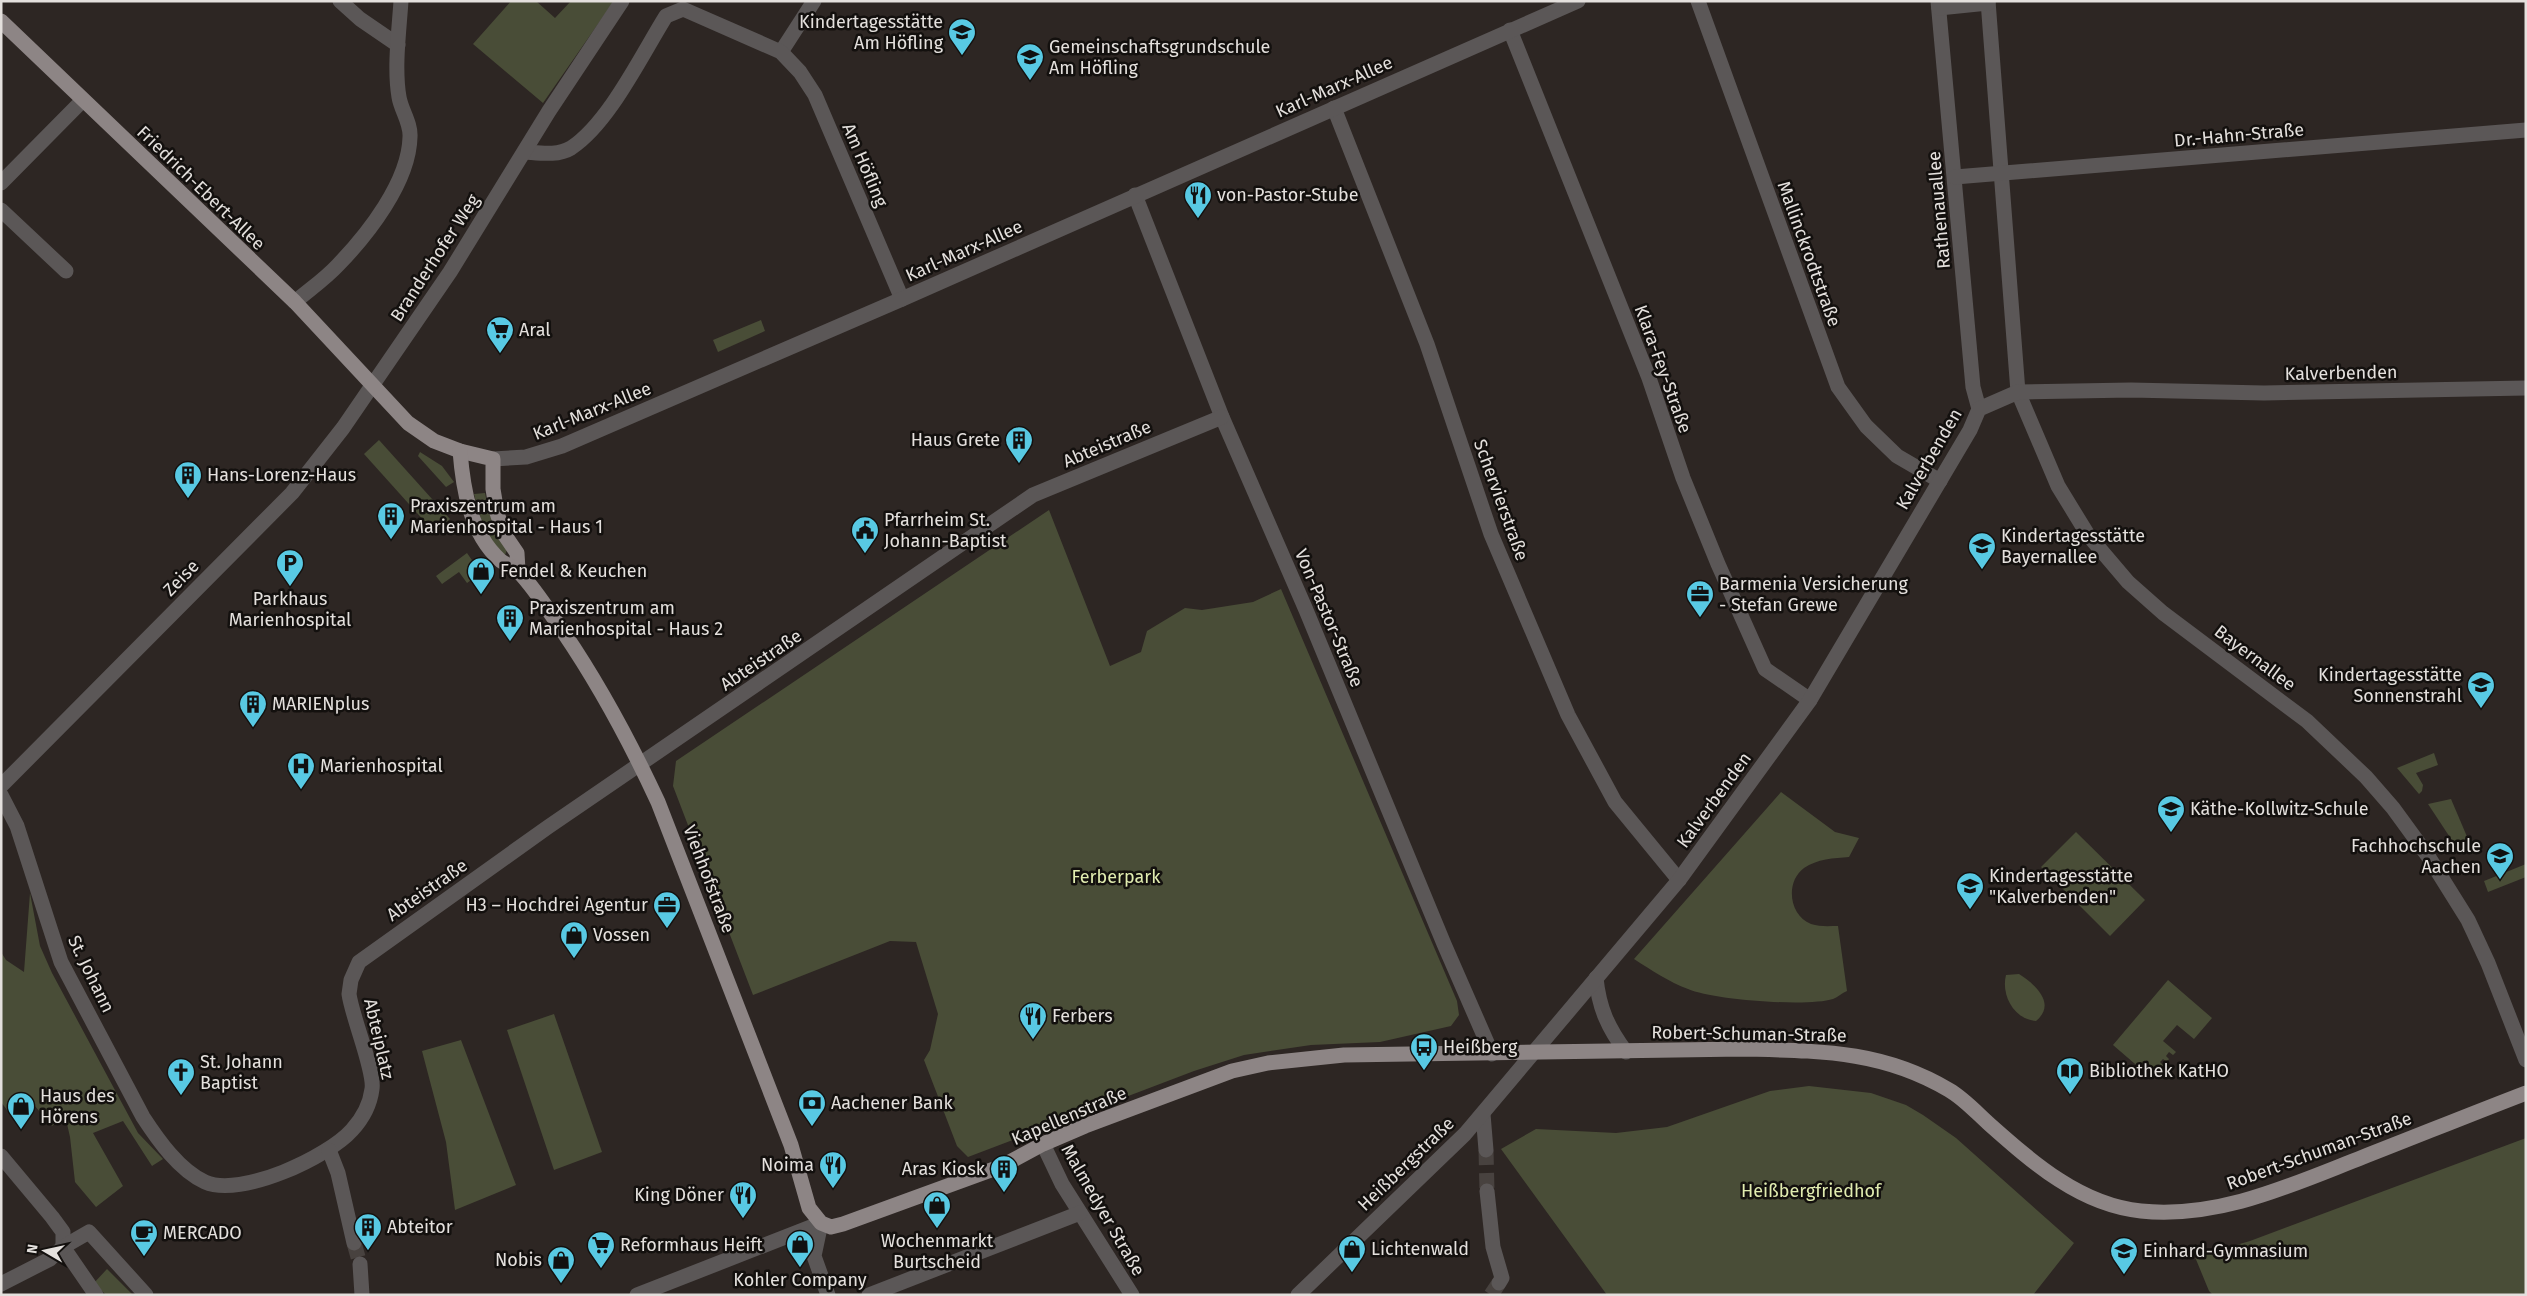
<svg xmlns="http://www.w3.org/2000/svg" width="2527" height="1296" font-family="'Fira Sans',sans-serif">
<rect width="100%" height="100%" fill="#2d2623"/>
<g fill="#494d37">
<path d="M511 1H536L555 18 571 1H614L543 103 473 44Z"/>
<path d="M761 320 765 331 718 352 713 340Z"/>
<path d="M379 440 450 519 435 533 364 454Z"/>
<path d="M420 452 442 466 454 482 446 487 418 456Z"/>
<path d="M485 493 489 513 507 550 505 555C486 541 479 515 474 494Z"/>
<path d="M1049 510 1110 666 1141 652 1147 631 1185 608 1202 610 1253 602 1281 589 1457 1001 1459 1015 1451 1026 1380 1042 1311 1045 1244 1055 1194 1071 968 1157 957 1146 924 1060 930 1050 938 1014 916 942 890 941 753 995 673 786 676 761Z"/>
<path d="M467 553 481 573 467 583 459 572 442 584 436 576Z"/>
<path d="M2434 753 2438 765 2416 773 2423 785 2422 791 2419 794 2397 768Z"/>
<path d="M1781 792 1835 832 1859 838 1849 857C1834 858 1817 859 1804 868 1785 882 1789 915 1811 924 1820 927 1829 926 1838 926L1847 991C1842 993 1838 997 1833 999 1808 1007 1713 1000 1688 989 1669 982 1651 970 1634 959Z"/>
<path d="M2451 799 2471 846 2459 851 2428 804Z"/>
<path d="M2076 832 2145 900 2110 936 2041 867Z"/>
<path d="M2526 864V877L2488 892 2484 881Z"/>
<path d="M30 893 40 946 52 973 138 1133 163 1159 152 1166 123 1121 93 1133 123 1186 96 1207 75 1182 70 1137 65 1115 52 1126 34 1105 16 1122 1 1102V952L6 960 24 972Z"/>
<path d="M2019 974C2035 984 2057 1004 2036 1021 2013 1019 2001 994 2006 975Z"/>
<path d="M2168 980 2212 1018 2194 1039 2177 1025 2163 1041 2176 1052 2173 1055 2169 1052 2166 1056 2169 1059 2167 1062 2163 1059 2160 1062 2164 1066 2161 1069 2157 1066 2155 1068 2159 1072 2155 1076 2151 1073 2149 1076 2113 1045Z"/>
<path d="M554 1014 602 1152 554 1170 507 1030Z"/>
<path d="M461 1040 516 1185 455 1210 446 1142 422 1051Z"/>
<path d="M1809 1086 1871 1093 1906 1105 1923 1115 1956 1138 2074 1243 2033 1295H1607L1501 1149 1536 1129 1616 1133 1667 1127 1770 1091Z"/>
<path d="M2526 1138V1295H2213L2209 1291 2195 1257 2250 1241Z"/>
<path d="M107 1269 132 1294V1295H106L94 1283Z"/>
</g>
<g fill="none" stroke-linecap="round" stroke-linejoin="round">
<g stroke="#48423f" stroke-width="15" stroke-dasharray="15 8" stroke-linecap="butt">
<path d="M1486 1150 1487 1191"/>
<path d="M354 1243 360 1264"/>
<path d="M1491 1295 1499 1283"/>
</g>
<g stroke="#5b5757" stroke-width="15">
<path d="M340 1 360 19 398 45"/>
<path d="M1698 1 1838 387 1866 426 1897 456 1940 481"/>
<path d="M1938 1 1973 387 1979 409"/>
<path d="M1988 1 2018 392 2058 486 2088 535 2128 582 2163 613 2307 721 2366 777 2393 808 2428 856 2468 920 2488 963 2526 1060"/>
<path d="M1939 8 1988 3"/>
<path d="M1510 30 1649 378 1683 478 1718 564 1765 669 1810 700"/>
<path d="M781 52 814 1"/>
<path d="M1334 108 1427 344 1491 534 1568 715 1615 802 1679 880"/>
<path d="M525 152C540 153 558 156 571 148 609 123 641 56 666 16L683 9 781 52 800 72 815 95 902 299"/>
<path d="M1955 177 2526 130"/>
<path d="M1 183 82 101"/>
<path d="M1135 195 1222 417 1306 610 1444 944 1492 1054"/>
<path d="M1 210 66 271"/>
<path d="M295 302C309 290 325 279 338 265 368 234 409 182 410 137 411 123 401 110 399 97 394 68 399 31 401 1"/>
<path d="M493 459 526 457 562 446 902 299 1578 1"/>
<path d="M1 786 292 493 343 428 450 272 549 111 622 1"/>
<path d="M1 795 17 826 61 962 143 1117C158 1140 179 1170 205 1182 241 1198 328 1157 352 1130 363 1118 370 1105 372 1089 375 1071 352 1017 349 994L351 980 359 962 548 827 1033 495 1222 417"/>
<path d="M1596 978C1599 1008 1608 1028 1626 1052"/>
<path d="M1483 1114 1486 1150"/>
<path d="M1043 1144 1062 1184 1132 1295"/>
<path d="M329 1150 338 1173 354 1243"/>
<path d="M1 1156 52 1217 63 1232V1247L96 1295"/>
<path d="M1487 1191 1493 1247 1502 1278 1499 1283"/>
<path d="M821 1223 814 1256 828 1295"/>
<path d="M360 1264 362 1295"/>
<path d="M1 1284 50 1259 63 1247 89 1232 146 1295"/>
<path d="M637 1295 821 1223"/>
<path d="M869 1295 1080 1213"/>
<path d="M1298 1295 1465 1134 1679 880 1810 700 1970 430 1979 409 2018 392 2131 390 2264 393 2526 388"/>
</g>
<g stroke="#8d8585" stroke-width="15">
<path d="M1 21 295 302 408 423 434 441 460 451 493 459V489L497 513 504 534 517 553 518 570"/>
<path d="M460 451C463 489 470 533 500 560 505 565 514 566 519 572 536 590 550 613 564 633 600 686 631 744 658 802L791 1145 809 1208 821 1223 831 1227 843 1224 1002 1166 1043 1144 1085 1126 1232 1071 1268 1063 1344 1055 1743 1049C1819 1051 1882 1050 1949 1090 1963 1098 1976 1112 1988 1123 2032 1162 2080 1205 2141 1211 2219 1219 2291 1185 2363 1157 2417 1136 2471 1114 2526 1093"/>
</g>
</g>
<defs>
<g id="school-pin" transform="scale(1.4375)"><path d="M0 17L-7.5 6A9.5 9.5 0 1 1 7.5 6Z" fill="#58c9e3" stroke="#13100e"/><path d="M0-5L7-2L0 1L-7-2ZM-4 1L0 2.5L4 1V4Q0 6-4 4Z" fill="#111"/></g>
<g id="restaurant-pin" transform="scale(1.4375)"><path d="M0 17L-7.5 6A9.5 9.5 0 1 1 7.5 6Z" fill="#58c9e3" stroke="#13100e"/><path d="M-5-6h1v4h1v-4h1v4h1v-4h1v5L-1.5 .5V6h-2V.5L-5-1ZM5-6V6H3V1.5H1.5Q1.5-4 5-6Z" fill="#111"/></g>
<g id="supermarket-pin" transform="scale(1.4375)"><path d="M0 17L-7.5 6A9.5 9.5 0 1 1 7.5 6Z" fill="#58c9e3" stroke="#13100e"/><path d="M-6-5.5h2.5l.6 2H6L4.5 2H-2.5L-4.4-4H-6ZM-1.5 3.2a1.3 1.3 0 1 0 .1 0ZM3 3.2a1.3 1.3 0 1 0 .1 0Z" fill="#111"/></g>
<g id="building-pin" transform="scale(1.4375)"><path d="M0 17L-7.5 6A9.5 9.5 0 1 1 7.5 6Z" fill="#58c9e3" stroke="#13100e"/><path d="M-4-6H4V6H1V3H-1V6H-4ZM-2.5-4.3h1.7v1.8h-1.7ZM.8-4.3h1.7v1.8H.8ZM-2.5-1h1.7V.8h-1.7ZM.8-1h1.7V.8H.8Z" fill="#111"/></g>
<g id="civic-pin" transform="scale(1.4375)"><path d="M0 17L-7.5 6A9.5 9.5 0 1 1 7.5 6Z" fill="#58c9e3" stroke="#13100e"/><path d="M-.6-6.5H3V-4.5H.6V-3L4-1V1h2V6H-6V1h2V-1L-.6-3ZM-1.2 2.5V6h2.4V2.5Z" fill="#111"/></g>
<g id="parking-pin" transform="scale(1.4375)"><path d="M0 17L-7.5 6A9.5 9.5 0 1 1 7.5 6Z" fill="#58c9e3" stroke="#13100e"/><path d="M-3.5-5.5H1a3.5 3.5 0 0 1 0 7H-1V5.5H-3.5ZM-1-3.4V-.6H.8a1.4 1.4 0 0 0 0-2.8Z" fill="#111"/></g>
<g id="shop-pin" transform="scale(1.4375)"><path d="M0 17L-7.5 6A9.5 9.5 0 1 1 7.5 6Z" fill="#58c9e3" stroke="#13100e"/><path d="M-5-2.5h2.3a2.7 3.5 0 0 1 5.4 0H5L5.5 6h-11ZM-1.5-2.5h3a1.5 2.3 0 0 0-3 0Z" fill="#111"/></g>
<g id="office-pin" transform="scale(1.4375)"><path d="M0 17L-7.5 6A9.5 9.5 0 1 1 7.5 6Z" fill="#58c9e3" stroke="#13100e"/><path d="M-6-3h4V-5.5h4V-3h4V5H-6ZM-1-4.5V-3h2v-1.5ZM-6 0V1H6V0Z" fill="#111"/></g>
<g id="hospital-pin" transform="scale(1.4375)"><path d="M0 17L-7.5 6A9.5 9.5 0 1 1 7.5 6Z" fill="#58c9e3" stroke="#13100e"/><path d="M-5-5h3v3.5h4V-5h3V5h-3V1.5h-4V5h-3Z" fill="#111"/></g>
<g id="university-pin" transform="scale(1.4375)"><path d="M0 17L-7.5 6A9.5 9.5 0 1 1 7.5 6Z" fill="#58c9e3" stroke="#13100e"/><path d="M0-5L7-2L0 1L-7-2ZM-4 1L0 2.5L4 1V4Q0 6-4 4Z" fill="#111"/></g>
<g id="bus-pin" transform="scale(1.4375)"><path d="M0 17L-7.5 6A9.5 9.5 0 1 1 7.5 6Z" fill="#58c9e3" stroke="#13100e"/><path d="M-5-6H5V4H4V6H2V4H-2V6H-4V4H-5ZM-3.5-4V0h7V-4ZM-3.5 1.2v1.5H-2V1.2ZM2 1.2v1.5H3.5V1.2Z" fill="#111"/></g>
<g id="library-pin" transform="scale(1.4375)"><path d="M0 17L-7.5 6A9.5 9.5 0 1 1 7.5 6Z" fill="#58c9e3" stroke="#13100e"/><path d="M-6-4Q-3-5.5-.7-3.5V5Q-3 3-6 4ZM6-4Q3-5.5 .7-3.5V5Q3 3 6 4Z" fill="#111"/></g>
<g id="church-pin" transform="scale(1.4375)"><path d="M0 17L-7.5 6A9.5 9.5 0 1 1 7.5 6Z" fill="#58c9e3" stroke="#13100e"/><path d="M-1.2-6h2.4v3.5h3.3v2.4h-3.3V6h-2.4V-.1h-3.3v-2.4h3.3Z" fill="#111"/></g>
<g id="bank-pin" transform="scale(1.4375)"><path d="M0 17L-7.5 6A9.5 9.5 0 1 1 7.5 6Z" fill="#58c9e3" stroke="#13100e"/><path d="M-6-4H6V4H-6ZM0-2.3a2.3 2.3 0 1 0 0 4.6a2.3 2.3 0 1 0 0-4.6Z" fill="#111"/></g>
<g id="cafe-pin" transform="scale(1.4375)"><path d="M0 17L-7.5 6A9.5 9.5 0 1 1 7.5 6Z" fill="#58c9e3" stroke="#13100e"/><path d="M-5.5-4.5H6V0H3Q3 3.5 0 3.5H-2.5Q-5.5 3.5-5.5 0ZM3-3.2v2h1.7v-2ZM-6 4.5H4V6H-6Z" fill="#111"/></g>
</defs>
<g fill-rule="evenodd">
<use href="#school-pin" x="962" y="32"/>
<use href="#school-pin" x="1030" y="57"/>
<use href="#restaurant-pin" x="1198" y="195"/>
<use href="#supermarket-pin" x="500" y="330"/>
<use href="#building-pin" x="1019" y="440"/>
<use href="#building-pin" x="188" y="475"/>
<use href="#building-pin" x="391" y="516"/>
<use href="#civic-pin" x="865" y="530"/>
<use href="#school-pin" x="1982" y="546"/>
<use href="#parking-pin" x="290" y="563"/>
<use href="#shop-pin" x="481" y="571"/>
<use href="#office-pin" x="1700" y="594"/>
<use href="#building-pin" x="510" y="618"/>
<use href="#school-pin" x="2481" y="685"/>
<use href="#building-pin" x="253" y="704"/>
<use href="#hospital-pin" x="301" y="766"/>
<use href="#school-pin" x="2171" y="809"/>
<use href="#university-pin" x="2500" y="856"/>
<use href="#school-pin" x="1970" y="886"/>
<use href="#office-pin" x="667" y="905"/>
<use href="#shop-pin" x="574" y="935"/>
<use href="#restaurant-pin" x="1033" y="1016"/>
<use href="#bus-pin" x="1424" y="1047"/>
<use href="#library-pin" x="2070" y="1071"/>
<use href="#church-pin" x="181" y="1072"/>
<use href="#bank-pin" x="812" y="1103"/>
<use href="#shop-pin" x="21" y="1106"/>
<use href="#restaurant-pin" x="833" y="1165"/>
<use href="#building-pin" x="1004" y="1169"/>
<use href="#restaurant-pin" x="743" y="1195"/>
<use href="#shop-pin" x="937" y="1205"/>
<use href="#building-pin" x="368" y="1227"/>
<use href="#cafe-pin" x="144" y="1233"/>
<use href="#shop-pin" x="800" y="1244"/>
<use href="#supermarket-pin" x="601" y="1245"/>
<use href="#shop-pin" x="1352" y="1249"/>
<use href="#school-pin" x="2124" y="1251"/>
<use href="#shop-pin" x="561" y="1260"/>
</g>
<g text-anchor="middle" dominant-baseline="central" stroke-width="5" stroke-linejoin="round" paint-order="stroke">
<g font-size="18" fill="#e4e0dd" stroke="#13100e" text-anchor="start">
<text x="943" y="22" text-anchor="end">Kindertagesstätte<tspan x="943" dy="21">Am Höfling</tspan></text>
<text x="1049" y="47">Gemeinschaftsgrundschule<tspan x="1049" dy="21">Am Höfling</tspan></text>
<text x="1217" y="195">von-Pastor-Stube</text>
<text x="519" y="330">Aral</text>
<text x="1000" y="440" text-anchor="end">Haus Grete</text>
<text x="207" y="475">Hans-Lorenz-Haus</text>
<text x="410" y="506">Praxiszentrum am<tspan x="410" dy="21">Marienhospital - Haus 1</tspan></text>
<text x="884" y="520">Pfarrheim St.<tspan x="884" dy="21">Johann-Baptist</tspan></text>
<text x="2001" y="536">Kindertagesstätte<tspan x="2001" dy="21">Bayernallee</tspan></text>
<text x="500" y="571">Fendel &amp; Keuchen</text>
<text x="1719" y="584">Barmenia Versicherung<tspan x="1719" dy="21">- Stefan Grewe</tspan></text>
<text x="290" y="599" text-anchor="middle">Parkhaus<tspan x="290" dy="21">Marienhospital</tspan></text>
<text x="529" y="608">Praxiszentrum am<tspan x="529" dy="21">Marienhospital - Haus 2</tspan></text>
<text x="2462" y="675" text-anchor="end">Kindertagesstätte<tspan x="2462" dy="21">Sonnenstrahl</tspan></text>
<text x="272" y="704">MARIENplus</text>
<text x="320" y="766">Marienhospital</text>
<text x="2190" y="809">Käthe-Kollwitz-Schule</text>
<text x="2481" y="846" text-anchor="end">Fachhochschule<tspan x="2481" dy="21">Aachen</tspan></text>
<text x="1989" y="876">Kindertagesstätte<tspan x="1989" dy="21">"Kalverbenden"</tspan></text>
<text x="648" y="905" text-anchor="end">H3 – Hochdrei Agentur</text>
<text x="593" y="935">Vossen</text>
<text x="1052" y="1016">Ferbers</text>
<text x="1443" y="1047">Heißberg</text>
<text x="200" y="1062">St. Johann<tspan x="200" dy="21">Baptist</tspan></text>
<text x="2089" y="1071">Bibliothek KatHO</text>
<text x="40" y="1096">Haus des<tspan x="40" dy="21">Hörens</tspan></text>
<text x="831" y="1103">Aachener Bank</text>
<text x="814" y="1165" text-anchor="end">Noima</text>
<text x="985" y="1169" text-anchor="end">Aras Kiosk</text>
<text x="724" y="1195" text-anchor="end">King Döner</text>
<text x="387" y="1227">Abteitor</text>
<text x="163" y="1233">MERCADO</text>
<text x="937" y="1241" text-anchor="middle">Wochenmarkt<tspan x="937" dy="21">Burtscheid</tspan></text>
<text x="620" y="1245">Reformhaus Heift</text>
<text x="1371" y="1249">Lichtenwald</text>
<text x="2143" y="1251">Einhard-Gymnasium</text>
<text x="542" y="1260" text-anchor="end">Nobis</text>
<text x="800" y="1280" text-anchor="middle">Kohler Company</text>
</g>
<g font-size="18" fill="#e4e0dd" stroke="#13100e">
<text transform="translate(1334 87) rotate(-24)">Karl-Marx-Allee</text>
<text transform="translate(2239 135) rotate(-5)">Dr.-Hahn-Straße</text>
<text transform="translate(865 165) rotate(67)">Am Höfling</text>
<text transform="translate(201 188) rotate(44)">Friedrich-Ebert-Allee</text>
<text transform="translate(1939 210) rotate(-95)">Rathenauallee</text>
<text transform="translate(964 251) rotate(-24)">Karl-Marx-Allee</text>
<text transform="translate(1809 254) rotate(70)">Mallinckrodtstraße</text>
<text transform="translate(435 258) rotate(-57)">Branderhofer Weg</text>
<text transform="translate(1663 369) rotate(70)">Klara-Fey-Straße</text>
<text transform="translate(2341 373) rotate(-1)">Kalverbenden</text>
<text transform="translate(592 411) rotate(-22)">Karl-Marx-Allee</text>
<text transform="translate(1107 444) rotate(-23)">Abteistraße</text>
<text transform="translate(1929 459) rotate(-60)">Kalverbenden</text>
<text transform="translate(1501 500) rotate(70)">Schervierstraße</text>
<text transform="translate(181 578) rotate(-46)">Zeise</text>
<text transform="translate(1329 618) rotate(67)">Von-Pastor-Straße</text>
<text transform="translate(2255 658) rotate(37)">Bayernallee</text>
<text transform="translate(761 660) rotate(-34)">Abteistraße</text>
<text transform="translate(1714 800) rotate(-54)">Kalverbenden</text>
<text transform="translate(709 879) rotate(69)">Viehhofstraße</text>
<text transform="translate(427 890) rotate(-35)">Abteistraße</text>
<text transform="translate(91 974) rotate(64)">St. Johann</text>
<text transform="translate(1749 1034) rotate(1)">Robert-Schuman-Straße</text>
<text transform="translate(379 1039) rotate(77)">Abteiplatz</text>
<text transform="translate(1069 1116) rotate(-23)">Kapellenstraße</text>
<text transform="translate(2319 1151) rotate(-20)">Robert-Schuman-Straße</text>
<text transform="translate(1406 1164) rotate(-44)">Heißbergstraße</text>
<text transform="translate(1103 1210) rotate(60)">Malmedyer Straße</text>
</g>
<g font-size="18" fill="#e1ecb0" stroke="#13100e">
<text x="1116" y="877">Ferberpark</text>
<text x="1811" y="1191">Heißbergfriedhof</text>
</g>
</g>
<rect width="2527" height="1296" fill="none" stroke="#e4e0dd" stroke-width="5"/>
<g transform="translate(45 1251) rotate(279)" stroke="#13100e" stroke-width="4" paint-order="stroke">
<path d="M0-4L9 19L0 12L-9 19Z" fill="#e4e0dd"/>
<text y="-8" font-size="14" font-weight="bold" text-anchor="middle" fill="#e4e0dd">N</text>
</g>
</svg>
